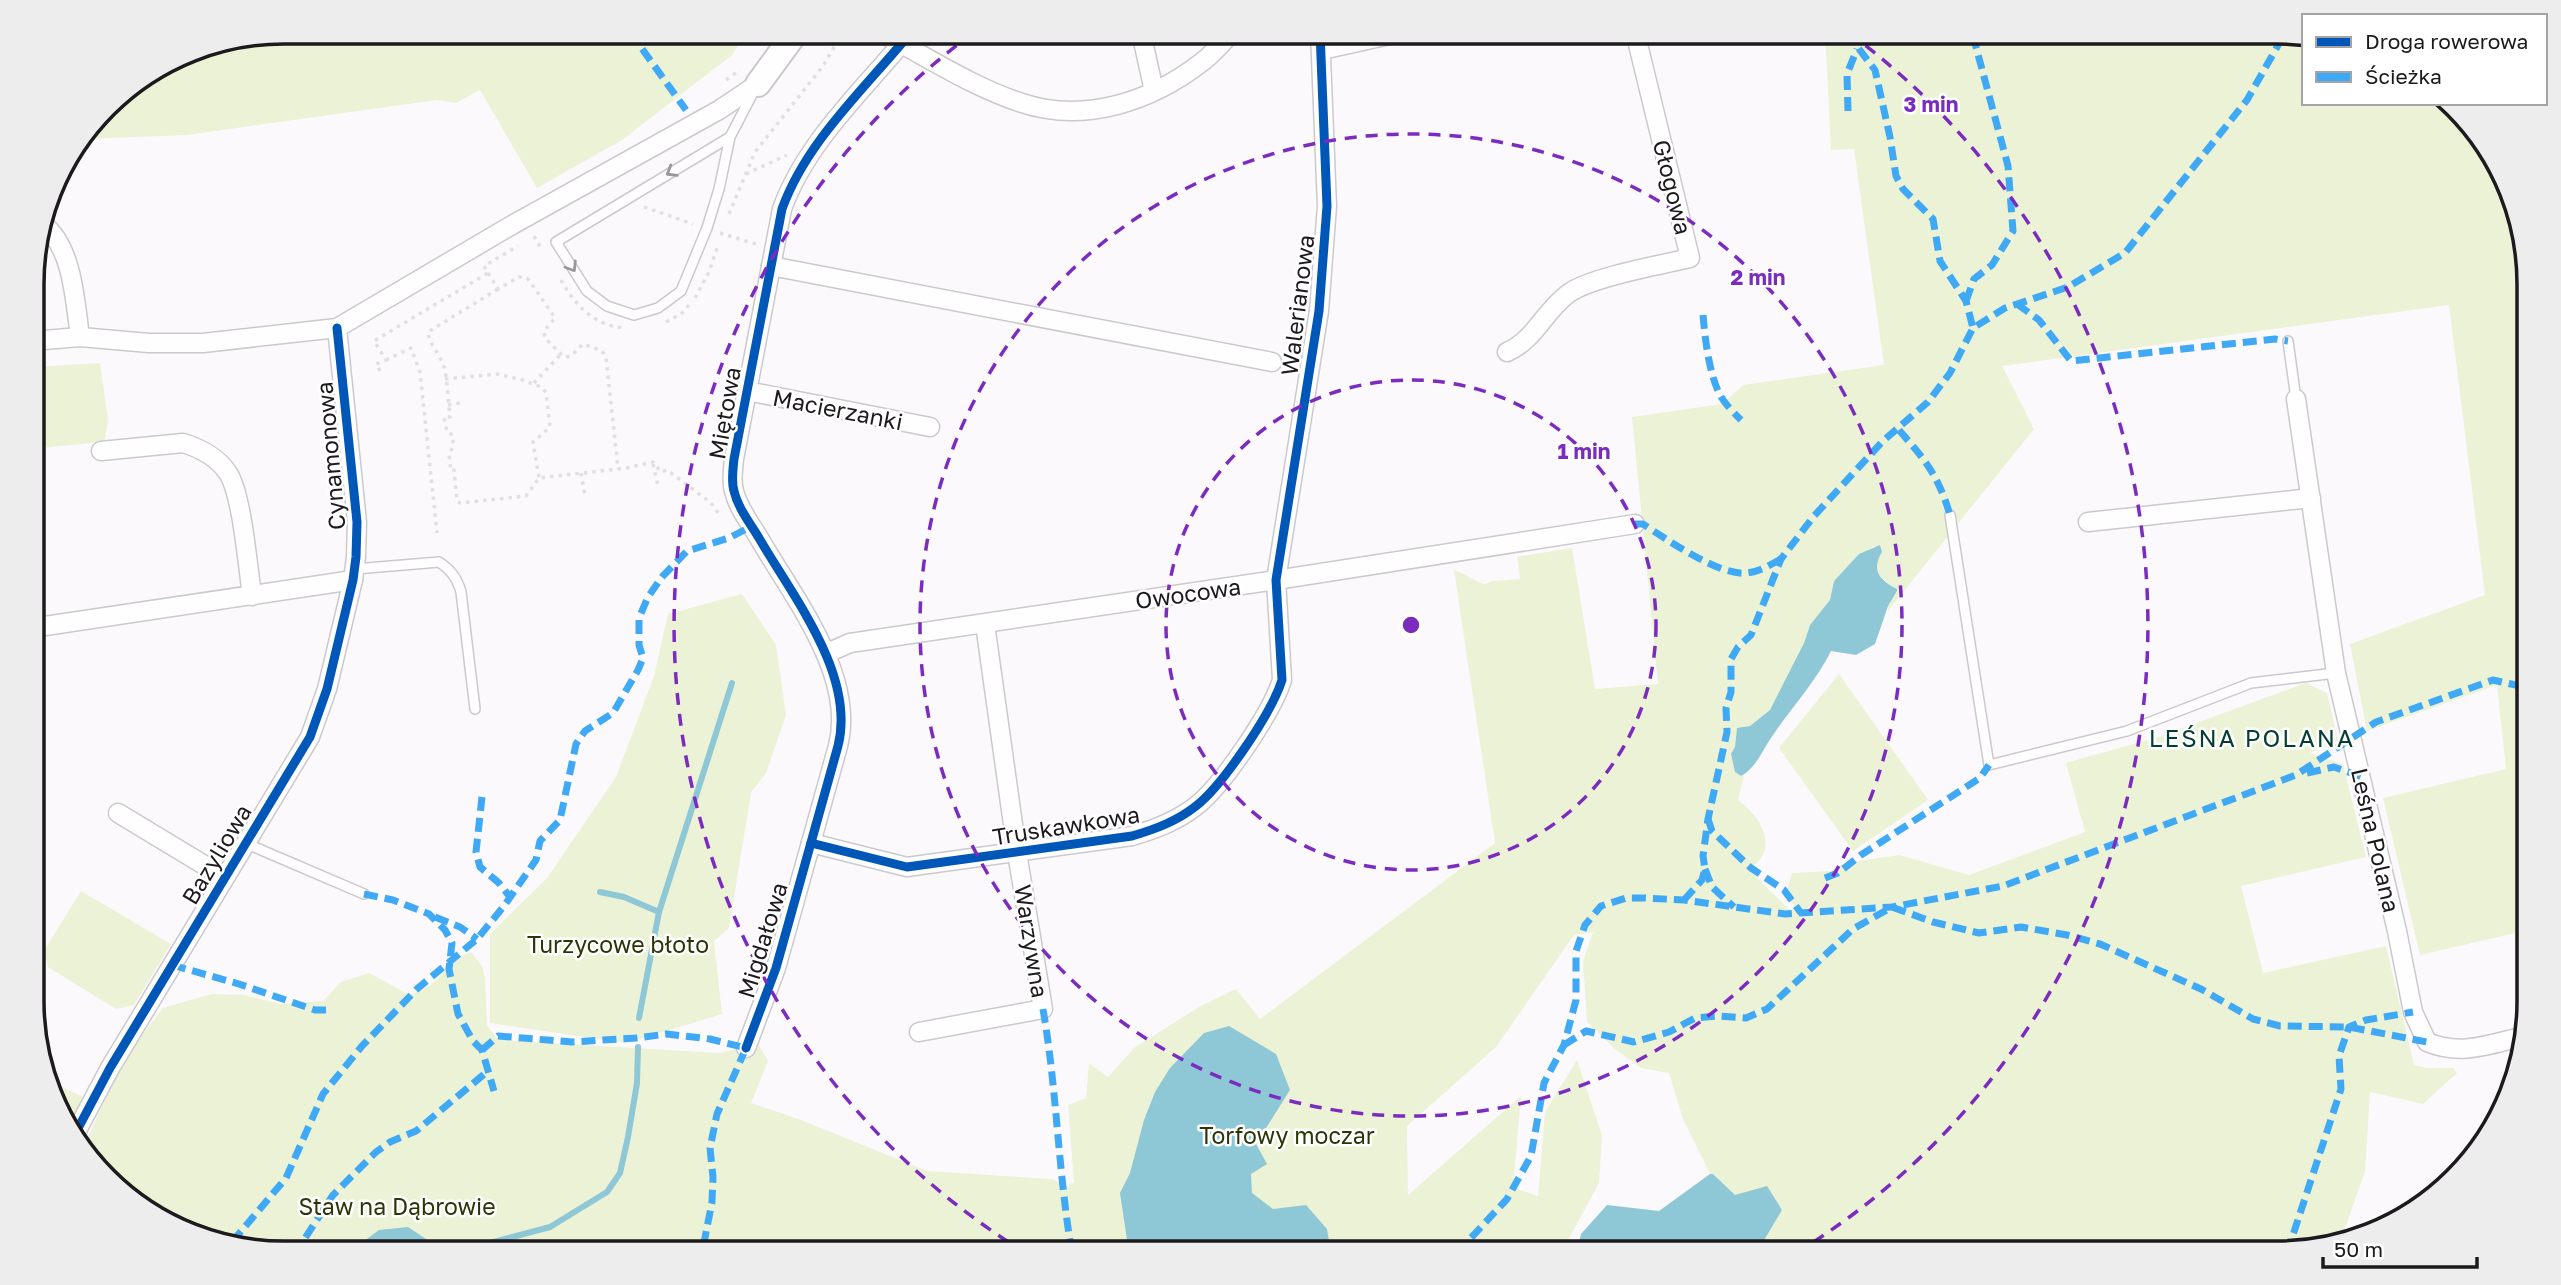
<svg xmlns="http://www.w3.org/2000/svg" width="2561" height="1285" font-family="'Golos Text',sans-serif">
<rect width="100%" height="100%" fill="#fcf9fd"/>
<g fill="#ecf2d6">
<path d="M283 32H748L732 55 622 140 537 188 480 90 456 103 437 100 187 135 83 139 117 94 187 51Z"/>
<path d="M1825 32H2278L2304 38V103H2441L2487 143 2527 251 2529 973 2524 931 2420 955 2383 798 2506 769 2497 685 2367 731 2350 644 2485 595 2449 305 2002 366 2034 429 1888 611V606L1897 591C1885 578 1868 575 1882 552L1874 546 1865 553 1859 554 1834 581 1830 600 1810 625 1804 643 1775 702 1770 710 1750 726 1731 754 1735 772 1741 776 1744 775 1738 800C1753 811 1771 832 1764 853 1761 859 1754 866 1750 871L1791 911 1795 907 1786 895 1792 873 1830 871 1845 863 1899 855 1969 875 2085 832 2066 763 2158 737 2306 683 2327 693 2338 741 2310 753 2343 764 2366 857 2241 886 2263 973 2386 946 2414 1065 2427 1068H2453L2457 1073 2423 1104 2370 1092 2365 1171 2342 1237 2294 1253H1815L1813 1242 1759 1247 1735 1195 1713 1174H1710L1683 1119 1669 1073 1641 1068 1615 1049 1587 1022 1583 962 1593 932 1574 935 1496 1047 1407 1126 1408 1195 1521 1096 1513 1187 1538 1196 1545 1112 1577 1060 1602 1135 1599 1183 1561 1253H283L172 1228 83 1155 82 1150 123 1060 163 1008 212 994 244 995 280 1004 323 1001 341 982 369 973 410 995 431 985 458 957 471 952 482 966 485 978 487 1025 498 1040 720 1053 758 1043 768 1061 751 1103 801 1120 927 1171 1052 1179 1069 1187V1184L1074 1183 1068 1105 1086 1098 1089 1063 1108 1077 1134 1048 1199 1007 1236 989 1260 1019 1495 843 1454 570C1465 573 1473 581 1485 584L1492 581 1520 579 1517 557 1572 548 1595 689 1658 684 1632 417 1722 404 1743 385 1884 365 1854 149 1831 150Z"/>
<path d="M100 363 108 420 105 439 100 442 32 449V367Z"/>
<path d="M742 594 776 645 786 715 766 773 751 793 729 928 714 941 722 1014 626 1043 490 1023V934L547 878 616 777 654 676 668 614Z"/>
<path d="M1839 674 1928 800 1853 851 1779 748Z"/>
<path d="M81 891 171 944 134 1005 116 1009 48 967 44 951Z"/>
<path d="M54 1083 83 1097 70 1124Z"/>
</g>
<g fill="#8ec7d5">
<path d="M1880 545 1882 552C1871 570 1879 580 1897 589V591L1888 606 1875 644 1856 655 1831 651C1815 683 1791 708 1771 738 1762 751 1756 768 1741 776L1735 772 1731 754 1735 747 1737 728 1750 726 1770 710 1804 643 1810 625 1830 600 1834 581 1859 554Z"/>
<path d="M1229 1026 1276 1054 1290 1090 1256 1144 1267 1164 1251 1174 1252 1193 1273 1209 1306 1205 1327 1229 1331 1253H1129L1120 1193 1130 1173 1144 1120 1155 1092 1170 1068 1204 1033Z"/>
<path d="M1710 1174H1713L1735 1195 1767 1186 1782 1210 1760 1247 1813 1242 1815 1253H1576L1581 1234 1607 1205 1659 1211Z"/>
<path d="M408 1227 447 1253H348L379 1230Z"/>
</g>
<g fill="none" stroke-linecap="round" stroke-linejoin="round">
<g stroke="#8ec7d5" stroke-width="6">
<path d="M600 892 624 897 659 912"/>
<path d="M639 1018 659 912 732 683"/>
<path d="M463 1250 550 1227 607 1192 620 1173 628 1137 637 1083 638 1047"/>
</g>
<g stroke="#ccc9cd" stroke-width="12">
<g id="lane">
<path d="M730 137 556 242 587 291 607 306 634 315 658 308 681 291 707 228 719 189 730 137 754 91"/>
<path d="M2288 341 2296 399"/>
<path d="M1950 515 1989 765 2127 731 2251 683 2336 673"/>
<path d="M355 569 439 562C451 570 457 578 461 592L475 709"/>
<path d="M245 843 364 894"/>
</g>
</g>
<g stroke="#ccc9cd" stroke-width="21">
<g id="street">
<path d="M879 32C926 56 972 87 1022 103 1085 124 1152 101 1202 62 1213 54 1223 42 1232 32"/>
<path d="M1141 32 1154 91"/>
<path d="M1322 50 1403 32"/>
<path d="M43 224C73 248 75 301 80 337"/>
<path d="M771 266 1272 362"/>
<path d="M32 341 80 337 149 343H203L337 328 512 225 719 110 758 84"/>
<path d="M1507 352C1535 340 1545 310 1569 293 1592 277 1660 265 1690 258L1635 32"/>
<path d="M747 391 930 427"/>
<path d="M2296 399 2336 673 2397 931 2413 1012 2427 1042C2460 1056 2487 1045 2521 1037"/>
<path d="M101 451 183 443C200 448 218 458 228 473 242 494 248 568 252 596"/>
<path d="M2088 522 2311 498"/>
<path d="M45 626 353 580"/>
<path d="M827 653 850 643 1276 580 1635 524"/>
<path d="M118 813 224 877"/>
<path d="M811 843 907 867 1132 836C1156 829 1177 821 1196 806 1223 785 1272 712 1282 680L1276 580 1319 311 1327 206 1320 32"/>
<path d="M919 1032 1043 1009 1017 853 985 624"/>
<path d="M746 1048 776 968 838 746C856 675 793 597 759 538 750 523 738 508 734 491 731 481 733 469 734 459L782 209C805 145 858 95 902 43L908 32"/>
<path d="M75 1134 110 1068 310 737 327 689 353 580 356 557 357 522 337 328"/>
</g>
</g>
<g stroke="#ccc9cd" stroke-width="28">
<path id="secondary" d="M758 84 796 32"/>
</g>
<g stroke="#e1e0e1" stroke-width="3.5" stroke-dasharray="3.5 5" stroke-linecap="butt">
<path d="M726 80 740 70"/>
<path d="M746 174 787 155"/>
<path d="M644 207 693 224"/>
<path d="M729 214 755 152 823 66 843 32"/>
<path d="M720 233 756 244"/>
<path d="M534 236 542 250"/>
<path d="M488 273 498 289 519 277 527 278 531 283 555 318 544 331 545 338 564 357 571 356 583 344 602 351 606 357 618 469"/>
<path d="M561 280C575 305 593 325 624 328"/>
<path d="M498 289 428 332C429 344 440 354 444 367 448 382 448 401 450 417H444L447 432 453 435V447L449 454 451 471 454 470 457 501 460 503 526 496 539 478 627 468 653 462 661 472 667 470 710 502 719 514"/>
<path d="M695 298 709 272 717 248"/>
<path d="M666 322 681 314 690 304"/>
<path d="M386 360 411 348 420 372 437 533"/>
<path d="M380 371 376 364 386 360 374 341 488 273 484 266 518 246"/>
<path d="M445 379 497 374 523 380 543 388 546 393 550 427 533 442 539 478"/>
<path d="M534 383 561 354"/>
<path d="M448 405 460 403"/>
<path d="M653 464 658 486"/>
<path d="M581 473 585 496"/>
</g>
<use href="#lane" stroke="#fffeff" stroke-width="9"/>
<use href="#street" stroke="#fffeff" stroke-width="18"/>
<use href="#secondary" stroke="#fffeff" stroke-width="24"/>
<g stroke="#3fa9f5" stroke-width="7" stroke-dasharray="14 7" stroke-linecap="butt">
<path d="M630 32 686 110"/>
<path d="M1846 32 1875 70 1890 137 1896 176 1903 189 1933 219 1940 261 1966 301 1973 328"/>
<path d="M1848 111 1847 74 1857 49"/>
<path d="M1966 301 1974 279 1992 265 2013 231 2008 166 1972 32"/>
<path d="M2017 304 2039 320 2071 361 2275 339 2288 341"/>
<path d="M1703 315C1705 338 1709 374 1720 395 1725 404 1734 413 1741 420"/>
<path d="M1899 430C1926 461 1938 475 1950 515"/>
<path d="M1635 524H1643C1666 539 1719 576 1746 573 1759 572 1770 565 1781 559"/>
<path d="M2307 773 2334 767 2362 777"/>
<path d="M482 797 476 852 480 867 499 883 510 897"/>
<path d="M1708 819 1712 831 1751 868 1784 890 1801 913"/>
<path d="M1705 869 1712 887 1734 907"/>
<path d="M1825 878 1838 873 1861 855 1980 778 1989 765"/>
<path d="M364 894 393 900 429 914 445 930 452 943 449 969 458 1014 473 1041 482 1050 494 1091"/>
<path d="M1684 900 1702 880 1705 869 1703 856 1708 819 1727 732 1726 708 1731 692V659L1738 647 1751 635 1781 559 1814 516 1883 441 1928 402 1950 373 1973 328 2005 308 2068 287 2125 253 2247 100 2285 33"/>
<path d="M435 917 460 927 477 939"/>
<path d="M172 965 239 984 315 1010H332"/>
<path d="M1043 1009C1057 1090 1058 1172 1072 1253"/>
<path d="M1564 1045 1586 1031 1634 1042 1669 1032 1695 1018 1718 1016 1746 1018 1767 1009 1853 929 1892 907 1933 922 1979 933 2021 927 2067 935 2100 944 2201 989 2253 1019 2280 1026 2349 1027 2427 1042"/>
<path d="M482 1050 498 1036 572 1042 636 1038 667 1034 710 1039 746 1048 717 1114 710 1148 713 1177 712 1202 702 1253"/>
<path d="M232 1242 286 1178 323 1094 362 1046 418 988 477 939 504 906 536 860 540 841 560 820 576 744 585 731 613 713 638 670 643 658 639 645V618L648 597 662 577 687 551 729 538 752 526"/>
<path d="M1346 1245V1253"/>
<path d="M292 1253 298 1249 333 1195 376 1152 390 1142 416 1131 488 1071"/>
<path d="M1457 1253 1507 1199 1531 1156 1544 1083 1564 1045 1576 1000V951L1585 925 1601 906 1626 898H1645L1684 900 1785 914 1892 907 2003 886 2296 775 2376 722 2493 680 2529 688"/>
<path d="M2287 1253 2341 1089 2339 1056 2349 1027 2366 1020 2413 1012"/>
</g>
<g stroke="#fff" stroke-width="13">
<g id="cycleway">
<path d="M811 843 907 867 1132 836C1156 829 1177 821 1196 806 1223 785 1272 712 1282 680L1276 580 1319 311 1327 206 1320 32"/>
<path d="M746 1048 776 968 838 746C856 675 793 597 759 538 750 523 738 508 734 491 731 481 733 469 734 459L782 209C805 145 858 95 902 43L908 32"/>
<path d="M75 1134 110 1068 310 737 327 689 353 580 356 557 357 522 337 328"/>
</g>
</g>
<use href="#cycleway" stroke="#0057b8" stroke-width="9"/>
</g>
<defs><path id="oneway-chevron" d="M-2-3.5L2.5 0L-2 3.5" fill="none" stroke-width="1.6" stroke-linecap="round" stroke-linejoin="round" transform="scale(1.75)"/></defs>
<g stroke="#99979a">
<use href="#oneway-chevron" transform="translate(671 172) rotate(149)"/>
<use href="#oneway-chevron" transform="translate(572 267) rotate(58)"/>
</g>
<g fill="none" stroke="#7b2cbf" stroke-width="3.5" stroke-dasharray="12 9">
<circle cx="1411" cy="625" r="245"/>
<circle cx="1411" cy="625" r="491"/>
<path d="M1026 1253A736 736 0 0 1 973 33M1849 33A736 736 0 0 1 1796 1253"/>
</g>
<g text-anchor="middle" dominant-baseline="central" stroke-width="5" stroke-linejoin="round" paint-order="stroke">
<g font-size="23" fill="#1d1a1e" stroke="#fff">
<text transform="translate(1673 187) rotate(76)">Głogowa</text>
<text transform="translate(1297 305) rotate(-83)">Walerianowa</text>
<text transform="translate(838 409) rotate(11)">Macierzanki</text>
<text transform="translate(724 413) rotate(-80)">Miętowa</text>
<text transform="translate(330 456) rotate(-95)">Cynamonowa</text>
<text transform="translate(1188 593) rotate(-8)">Owocowa</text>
<text transform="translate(1066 825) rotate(-9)">Truskawkowa</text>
<text transform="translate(2376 840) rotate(77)">Leśna Polana</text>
<text transform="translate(216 854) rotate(-59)">Bazyliowa</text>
<text transform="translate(762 940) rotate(-73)">Migdałowa</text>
<text transform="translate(1032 941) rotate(81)">Warzywna</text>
</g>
<g font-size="23" fill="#2c3505" stroke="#fff">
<text x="618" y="944">Turzycowe błoto</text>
<text x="1287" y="1135">Torfowy moczar</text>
<text x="397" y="1206">Staw na Dąbrowie</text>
</g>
<g font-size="24" letter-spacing="2" fill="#043e32" stroke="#fff">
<text x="2252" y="737">LEŚNA POLANA</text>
</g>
</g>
<path d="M0 0H2561V1285H0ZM284 44H2277A240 240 0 0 1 2517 284V1001A240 240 0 0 1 2277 1241H284A240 240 0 0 1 44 1001V284A240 240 0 0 1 284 44Z" fill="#ededed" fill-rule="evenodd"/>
<path fill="none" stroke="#1d1a1e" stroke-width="3.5" d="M284 44H2277A240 240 0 0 1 2517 284V1001A240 240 0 0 1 2277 1241H284A240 240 0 0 1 44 1001V284A240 240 0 0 1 284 44Z"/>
<circle cx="1411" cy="625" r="10" fill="#7b2cbf" stroke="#fff" stroke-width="3.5"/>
<g font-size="21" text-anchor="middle" font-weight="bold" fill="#7b2cbf" stroke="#fff" stroke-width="5" stroke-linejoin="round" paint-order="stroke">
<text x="1931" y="112">3 min</text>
<text x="1758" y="285">2 min</text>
<text x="1584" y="459">1 min</text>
</g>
<rect x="2302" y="14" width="245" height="91" fill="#ffffff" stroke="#a5a3a5" stroke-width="2"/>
<rect x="2316" y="37" width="35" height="10" fill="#0057b8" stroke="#a5a3a5" stroke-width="2"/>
<text x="2365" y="49" font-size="21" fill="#1d1a1e">Droga rowerowa</text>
<rect x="2316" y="72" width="35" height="10" fill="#3fa9f5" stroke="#a5a3a5" stroke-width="2"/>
<text x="2365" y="84" font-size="21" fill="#1d1a1e">Ścieżka</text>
<path d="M2323 1257v10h154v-10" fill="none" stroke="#1d1a1e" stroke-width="3.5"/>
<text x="2334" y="1257" font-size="21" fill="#1d1a1e" stroke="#ffffff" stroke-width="5" paint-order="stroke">50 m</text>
</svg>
